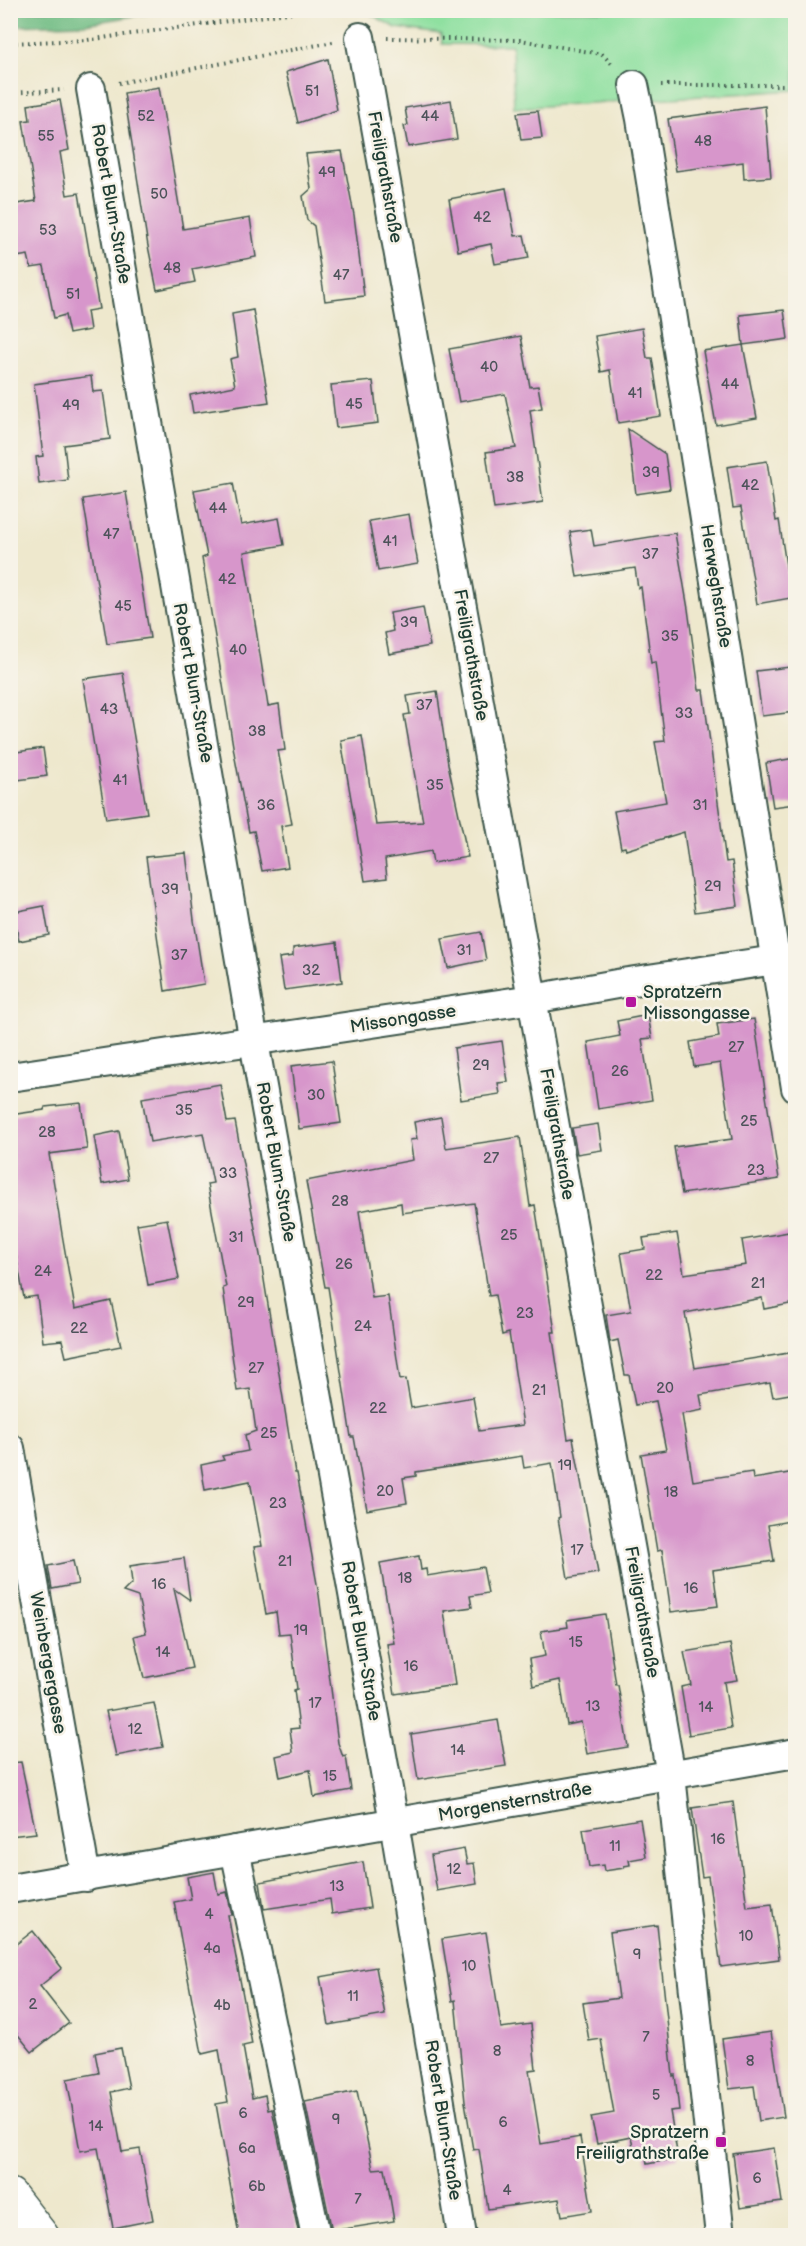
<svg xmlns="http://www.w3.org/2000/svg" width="806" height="2246" font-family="'Balsamiq Sans',sans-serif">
<rect width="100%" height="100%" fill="#f7f3e8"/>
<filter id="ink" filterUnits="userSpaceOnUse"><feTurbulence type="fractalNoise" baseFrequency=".0167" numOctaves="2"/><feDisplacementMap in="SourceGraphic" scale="12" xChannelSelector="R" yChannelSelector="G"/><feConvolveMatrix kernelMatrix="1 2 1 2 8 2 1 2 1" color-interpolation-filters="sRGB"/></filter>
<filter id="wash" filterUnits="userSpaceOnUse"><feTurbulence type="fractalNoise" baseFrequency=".008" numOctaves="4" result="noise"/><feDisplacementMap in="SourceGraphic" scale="24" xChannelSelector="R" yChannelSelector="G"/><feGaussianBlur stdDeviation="1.35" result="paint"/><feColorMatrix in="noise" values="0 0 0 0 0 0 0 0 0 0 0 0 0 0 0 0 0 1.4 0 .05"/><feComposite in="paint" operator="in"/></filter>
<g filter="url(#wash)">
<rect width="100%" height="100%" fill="#eee8cd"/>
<path fill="#8fe0a0" stroke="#578e6a" stroke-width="1.5" d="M365 11H795V90L514 108 512 45 442 44 441 34 396 28Z"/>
<path fill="#73be86" stroke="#497e5d" stroke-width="1.5" d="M10 11 11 10 164 11 85 24 11 26Z"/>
<g id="blocks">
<g fill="#d796cb" fill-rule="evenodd">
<path d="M328 59 337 110 298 123 286 72Z"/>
<path d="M159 87 183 229 250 218 256 257 192 269 195 282 157 290 148 246 124 93Z"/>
<path d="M60 100 69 150 60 152 67 195 79 193 99 309 87 311 90 330 69 334 65 315 54 318 44 266 31 268 28 255 10 258V205L36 201 23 121 30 120 28 105Z"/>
<path d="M451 100 457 139 408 147 404 126 408 125 405 108Z"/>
<path d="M765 106 771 177 744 179 743 162 676 171 668 119Z"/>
<path d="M538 111 542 138 521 140 517 113Z"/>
<path d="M342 151 354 215 364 296 325 301 314 226 307 220 303 196 311 189 306 154Z"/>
<path d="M506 188 515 236 524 235 529 258 495 264 491 244 458 251 449 199Z"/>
<path d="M253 310 269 402 193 413 190 395 235 386 230 359 238 357 232 314Z"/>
<path d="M784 310 788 339 743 345 740 315Z"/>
<path d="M642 328 647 358H652L661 416 618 423 610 370 601 372 595 336Z"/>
<path d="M521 336 530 387 538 386 542 408 530 410 543 502 494 509 486 452 516 448 505 394 459 402 449 349Z"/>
<path d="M743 345 757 418 716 425 703 351Z"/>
<path d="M91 376 93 392 103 391 110 439 64 445 68 480 39 484 36 457 43 456 34 384Z"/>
<path d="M373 381 378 423 336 428 331 385Z"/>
<path d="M628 429 665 454 670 489 636 494Z"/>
<path d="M767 461 776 521 779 520 791 598 757 604 741 507 733 508 727 467Z"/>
<path d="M233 483 241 525 279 518 284 545 244 552 268 706 279 704 285 750 278 751 292 824 281 826 288 867 262 871 254 831 249 832 235 758 202 558 207 556 194 490Z"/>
<path d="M126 492 150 638 107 644 83 499Z"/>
<path d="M409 514 418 564 378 571 369 521Z"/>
<path d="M591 529 594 546 675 533 688 609 699 690H703L726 862 732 861 738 906 695 912 684 832 626 850 625 847 621 848 614 811 666 802 655 742 665 741 655 662 651 663 641 587 638 588 635 568 577 577 570 532Z"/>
<path d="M423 607 430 646 389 654 385 633 393 631 390 613Z"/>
<path d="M790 667 795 712 762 716 756 671Z"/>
<path d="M123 673 147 813 106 819 83 679Z"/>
<path d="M437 691 448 764 468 857 433 863 431 851 385 859 387 878 365 881 341 740 362 736 376 825 423 822 404 715 410 714 407 696Z"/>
<path d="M43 748 47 776 10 781V753Z"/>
<path d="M795 758V804L773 807 766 763Z"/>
<path d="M186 853 194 920 204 984 165 991 146 857Z"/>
<path d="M44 906 49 935 19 941 13 912Z"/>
<path d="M481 932 486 960 448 968 442 939Z"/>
<path d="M337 942 342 982 284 990 279 958 293 956V948Z"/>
<path d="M648 1015 652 1038 642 1039 652 1100 598 1109 588 1042 620 1036 617 1021Z"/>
<path d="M754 1019 779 1179 682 1194 674 1147 732 1139 720 1063 694 1067 690 1042 719 1037 717 1024Z"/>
<path d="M502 1041 508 1082 498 1083 500 1094 461 1100 454 1048Z"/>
<path d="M332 1061 341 1123 299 1129 291 1066Z"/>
<path d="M220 1084 227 1122 235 1121 260 1255 295 1473H297L319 1595 338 1743 343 1757 346 1756 351 1790 314 1797 310 1770 280 1777 276 1756 293 1752 290 1729 299 1728 294 1690 297 1689 290 1633 279 1634 276 1612 266 1614 254 1547 262 1546 250 1481 205 1490 201 1465 224 1460 222 1456 248 1451 245 1435 256 1431 250 1389 237 1391 223 1288 226 1287 207 1184 213 1183 203 1133 150 1142 142 1098Z"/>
<path d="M81 1103 87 1149 49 1154 62 1234 75 1309 111 1301 121 1346 66 1357 62 1340 43 1342 37 1296 24 1298 10 1222V1115L44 1110 45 1107Z"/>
<path d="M441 1117 446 1148 520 1137 530 1206 535 1205 555 1332H552L568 1439 573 1438 598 1573 568 1578 558 1518 560 1517 552 1463 524 1468 522 1456 416 1472V1476L403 1478 407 1503 367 1510 354 1437H351L328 1287H325L306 1181 413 1160 410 1140 417 1139 414 1122ZM401 1203 402 1213 474 1203 489 1296 495 1295 502 1335 509 1333 523 1425 479 1431 473 1397 411 1408 406 1379 400 1380 388 1296 372 1298 359 1211Z"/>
<path d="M598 1124 602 1150 577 1154 572 1128Z"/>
<path d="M119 1131 128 1179 102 1184 94 1136Z"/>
<path d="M167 1219 179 1279 148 1285 137 1224Z"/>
<path d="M795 1231V1263H790L795 1303 764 1309 762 1298 685 1313 695 1368 795 1352V1393L773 1397 770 1383 700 1395 703 1410 682 1414 693 1481 752 1472 753 1479 795 1472V1520L768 1525 774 1561 713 1570 718 1606 671 1612 662 1550 657 1551 641 1454 666 1450 656 1401 635 1405 629 1375H625L618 1340 610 1342 606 1315 631 1311 621 1253 645 1249 643 1238 677 1233 684 1274 746 1265 742 1240Z"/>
<path d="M419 1556 421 1570 426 1569 427 1576 483 1567 488 1593 470 1596 472 1607 444 1611 455 1685 395 1694 387 1644 394 1643 380 1563Z"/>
<path d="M184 1558 190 1600 174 1589 192 1668 144 1678 134 1636 146 1633 138 1597 123 1592 132 1583 130 1566Z"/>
<path d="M73 1561 78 1584 52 1589 48 1566Z"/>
<path d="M605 1614 616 1685H618L628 1747 587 1754 581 1722 567 1725 560 1680 533 1686 529 1659 545 1656 541 1631 568 1627 567 1620Z"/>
<path d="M730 1644 737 1680 724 1682 731 1728 689 1735 681 1687 691 1685 684 1652Z"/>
<path d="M154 1703 163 1747 116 1756 106 1711Z"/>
<path d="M498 1720 506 1766 418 1780 411 1734Z"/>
<path d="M21 1762 36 1833 10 1836V1763Z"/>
<path d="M733 1802 747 1907 772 1904 779 1959 721 1967 708 1876 702 1877 692 1808Z"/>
<path d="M640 1819 646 1857 629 1860 630 1865 624 1866V1868L604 1871 603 1865 589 1867 583 1829Z"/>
<path d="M464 1849 467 1864 474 1863 477 1884 437 1891 431 1855Z"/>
<path d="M363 1862 370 1908 332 1914 330 1899 264 1909 260 1882Z"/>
<path d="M214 1872 218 1894 227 1892 232 1915H228L252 2044 243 2046 252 2098 265 2095 268 2110 272 2109 299 2235H239L216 2104 228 2102 219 2050 202 2054 174 1902 191 1899 187 1877Z"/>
<path d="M657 1925 673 2076 675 2075 679 2110 670 2111 678 2158 647 2164 645 2150 634 2152 631 2137 597 2144 591 2117 614 2113 601 2039 589 2041 583 2003 619 1998 610 1932Z"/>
<path d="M33 1931 62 1968 40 1986 69 2023 32 2052 10 2025V1949Z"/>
<path d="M486 1932 501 2028 531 2024 536 2069 529 2070 541 2144 580 2137 592 2211 562 2216 559 2199 488 2209 479 2149 473 2150 465 2102 455 2000 452 2001 442 1939Z"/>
<path d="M376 1967 385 2015 329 2025 320 1977Z"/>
<path d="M771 2032 784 2117 759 2121 754 2086 729 2089 722 2039Z"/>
<path d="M121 2048 129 2088 111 2092 122 2152 140 2149 153 2220 113 2228 98 2148 80 2151 67 2079 99 2073 95 2053Z"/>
<path d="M357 2091 373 2169 385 2168 394 2221 332 2231 305 2102Z"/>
<path d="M774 2148 782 2202 740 2208 733 2154Z"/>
</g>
</g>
</g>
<g filter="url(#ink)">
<use href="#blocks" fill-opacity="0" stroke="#3e574b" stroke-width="1.5"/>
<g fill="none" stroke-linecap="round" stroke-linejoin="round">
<g stroke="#3e574b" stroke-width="32">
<g id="minor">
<path d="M360 37 671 1775 720 2236"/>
<path d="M634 85 641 119 796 1088"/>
<path d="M91 89 254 1042 394 1822 462 2236"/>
<path d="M10 1077 533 999 628 982 796 957"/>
<path d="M10 1448 86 1877"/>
<path d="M235 1850 316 2236"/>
<path d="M10 1889 796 1753"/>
</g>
</g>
<g stroke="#3e574b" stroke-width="36">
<path id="major" d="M10 2195 42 2236"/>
</g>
<g stroke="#3e574b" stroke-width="4" stroke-dasharray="1.5 4.5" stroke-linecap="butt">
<path d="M387 38 520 40 602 54 614 66"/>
<path d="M10 43 87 40 310 10"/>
<path d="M119 83 333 42"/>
<path d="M661 85H796"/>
<path d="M10 93 64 90"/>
</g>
<use href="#minor" stroke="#fff" stroke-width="28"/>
<use href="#major" stroke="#fff" stroke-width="33"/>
</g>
</g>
<g fill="#b5179e" stroke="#f7f3e8" stroke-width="2">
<rect x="625" y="996" width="12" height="12" rx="3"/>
<rect x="715" y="2136" width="12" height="12" rx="3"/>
</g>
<g text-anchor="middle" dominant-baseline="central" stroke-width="5" stroke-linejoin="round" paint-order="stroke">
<g font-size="15" fill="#4d535a">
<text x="312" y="91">51</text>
<text x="146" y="116">52</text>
<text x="430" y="116">44</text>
<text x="46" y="136">55</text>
<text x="703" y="141">48</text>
<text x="327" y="172">49</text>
<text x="159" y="194">50</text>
<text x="482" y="217">42</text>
<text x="48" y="230">53</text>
<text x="172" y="268">48</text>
<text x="341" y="275">47</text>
<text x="73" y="294">51</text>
<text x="489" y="367">40</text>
<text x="730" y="384">44</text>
<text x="635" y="393">41</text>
<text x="354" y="404">45</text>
<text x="71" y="405">49</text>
<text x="651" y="472">39</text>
<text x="515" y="477">38</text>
<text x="750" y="485">42</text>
<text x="218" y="508">44</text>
<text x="111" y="534">47</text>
<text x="390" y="541">41</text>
<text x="650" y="554">37</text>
<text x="227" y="579">42</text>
<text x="123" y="606">45</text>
<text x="409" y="622">39</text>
<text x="670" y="636">35</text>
<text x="238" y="650">40</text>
<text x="424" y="705">37</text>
<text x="109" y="709">43</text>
<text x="684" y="713">33</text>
<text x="257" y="731">38</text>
<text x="120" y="780">41</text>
<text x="435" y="785">35</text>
<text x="266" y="805">36</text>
<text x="700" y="805">31</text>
<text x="713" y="886">29</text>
<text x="170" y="889">39</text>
<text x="464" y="950">31</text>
<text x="179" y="955">37</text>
<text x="311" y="970">32</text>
<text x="736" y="1047">27</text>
<text x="481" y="1065">29</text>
<text x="620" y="1071">26</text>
<text x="316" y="1095">30</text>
<text x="184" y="1110">35</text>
<text x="749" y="1121">25</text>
<text x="47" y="1132">28</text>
<text x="491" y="1158">27</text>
<text x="756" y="1170">23</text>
<text x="228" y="1173">33</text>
<text x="340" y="1201">28</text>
<text x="509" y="1235">25</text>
<text x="236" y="1237">31</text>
<text x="344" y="1264">26</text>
<text x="43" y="1271">24</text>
<text x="654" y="1275">22</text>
<text x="758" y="1283">21</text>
<text x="246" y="1302">29</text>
<text x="525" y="1313">23</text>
<text x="363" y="1326">24</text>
<text x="79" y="1328">22</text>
<text x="256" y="1368">27</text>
<text x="665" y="1388">20</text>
<text x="539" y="1390">21</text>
<text x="378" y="1408">22</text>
<text x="269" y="1433">25</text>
<text x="565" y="1465">19</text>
<text x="385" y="1491">20</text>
<text x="671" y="1492">18</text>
<text x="278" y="1503">23</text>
<text x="577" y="1550">17</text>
<text x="285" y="1561">21</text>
<text x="405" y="1578">18</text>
<text x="159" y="1584">16</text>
<text x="691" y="1588">16</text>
<text x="301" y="1630">19</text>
<text x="576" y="1642">15</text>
<text x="163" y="1652">14</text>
<text x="411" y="1666">16</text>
<text x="315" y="1703">17</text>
<text x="593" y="1706">13</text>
<text x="706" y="1707">14</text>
<text x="135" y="1729">12</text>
<text x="458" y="1750">14</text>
<text x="330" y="1776">15</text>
<text x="718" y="1839">16</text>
<text x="615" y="1846">11</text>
<text x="454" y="1869">12</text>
<text x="337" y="1886">13</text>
<text x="209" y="1914">4</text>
<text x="746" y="1936">10</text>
<text x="212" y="1948">4a</text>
<text x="637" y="1954">9</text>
<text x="469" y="1966">10</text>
<text x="353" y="1996">11</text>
<text x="33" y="2004">2</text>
<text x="222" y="2005">4b</text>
<text x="646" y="2037">7</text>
<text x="497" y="2051">8</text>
<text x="750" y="2061">8</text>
<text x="656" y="2095">5</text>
<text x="243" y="2113">6</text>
<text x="336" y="2119">9</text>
<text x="503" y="2122">6</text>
<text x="96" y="2126">14</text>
<text x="247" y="2148">6a</text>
<text x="757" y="2178">6</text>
<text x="257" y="2186">6b</text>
<text x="507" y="2190">4</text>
<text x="358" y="2199">7</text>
</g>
<g font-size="18" fill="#1f3d34" stroke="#f7f3e8">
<text transform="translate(385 177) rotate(80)">Freiligrathstraße</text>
<text transform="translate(111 204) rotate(80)">Robert Blum-Straße</text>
<text transform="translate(716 586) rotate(81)">Herweghstraße</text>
<text transform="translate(471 655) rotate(80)">Freiligrathstraße</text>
<text transform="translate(193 683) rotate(80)">Robert Blum-Straße</text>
<text transform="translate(403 1019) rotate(-9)">Missongasse</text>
<text transform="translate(557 1134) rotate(80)">Freiligrathstraße</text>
<text transform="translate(276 1162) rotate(80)">Robert Blum-Straße</text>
<text transform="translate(642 1612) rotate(80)">Freiligrathstraße</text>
<text transform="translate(361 1641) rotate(80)">Robert Blum-Straße</text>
<text transform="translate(48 1663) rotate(80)">Weinbergergasse</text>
<text transform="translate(515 1802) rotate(-10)">Morgensternstraße</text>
<text transform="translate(443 2120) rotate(81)">Robert Blum-Straße</text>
</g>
<g font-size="18" fill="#1f3d34" stroke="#f7f3e8" text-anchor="start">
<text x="643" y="992">Spratzern<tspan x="643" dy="21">Missongasse</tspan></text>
<text x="709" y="2132" text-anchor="end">Spratzern<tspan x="709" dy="21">Freiligrathstraße</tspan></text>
</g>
</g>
<rect width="806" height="2246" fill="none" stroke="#f7f3e8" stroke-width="36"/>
</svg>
